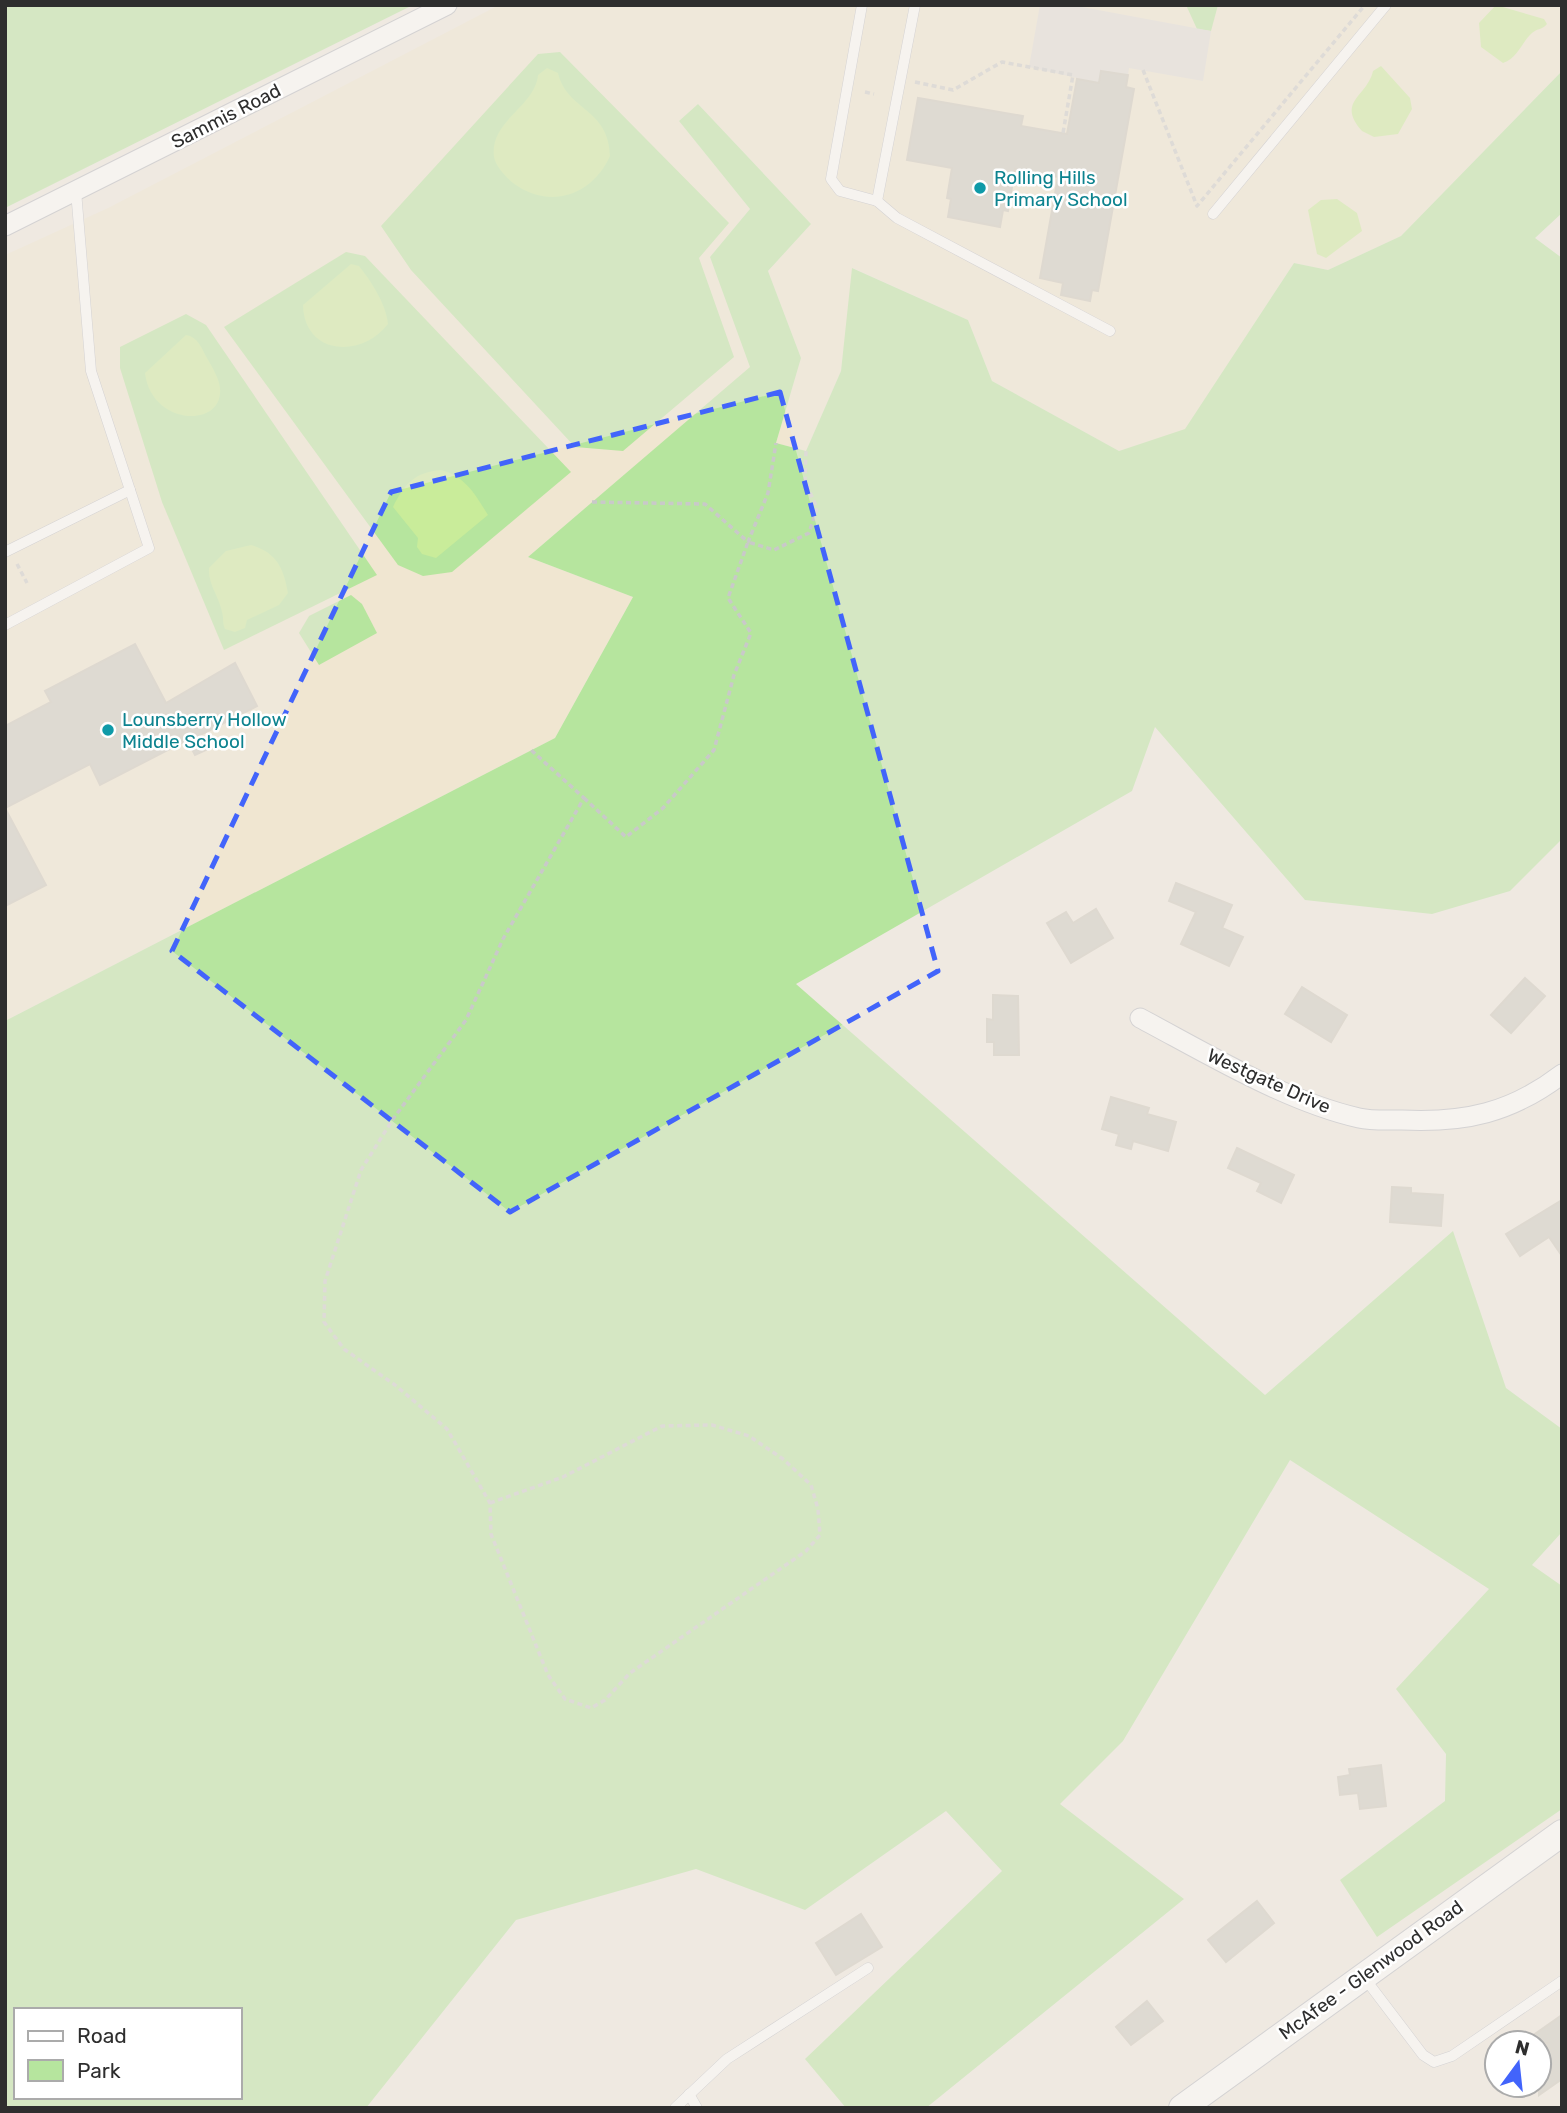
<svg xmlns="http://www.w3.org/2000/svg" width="1567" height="2113" font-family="Rubik,sans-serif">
<rect width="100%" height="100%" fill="#efe9e1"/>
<path fill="#f0e6d1" d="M499 5H1562V71L1401 236 1328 270 1294 263 1185 430 1119 451 992 381 968 320 853 268 841 371 806 451 776 443 801 358 768 271 811 224 698 104 679 121 750 209 710 257 751 367 528 557 633 597 555 738 5 1021V255L108 208Z"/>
<g fill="#b6e59e" fill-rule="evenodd">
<path d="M5 5H413L5 208Z"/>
<path d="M1186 5H1218L1211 31 1197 29Z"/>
<path d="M560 52 729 223 699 258 734 357 623 451 575 447 411 270 381 226 538 54Z"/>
<path d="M1562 71V213L1535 238 1562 258V839L1510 891 1432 914 1305 900 1155 727 1132 791 796 984 1265 1395 1453 1231 1506 1388 1562 1429V1532L1532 1565 1562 1586V1809L1377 1937 1340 1880 1445 1801 1446 1754 1396 1689 1489 1589 1290 1460 1123 1741 1060 1804 1184 1899 926 2108H846L805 2059 1002 1871 946 1811 805 1910 696 1869 516 1920 366 2108H5V1021L555 738 633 597 528 557 750 367 710 257 750 209 679 121 698 104 811 224 768 271 801 358 776 443 806 451 841 371 852 268 968 320 992 381 1119 451 1185 429 1294 263 1328 270 1401 236ZM16 2010H240V2097H16Z"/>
<path d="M346 252 365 256 571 472 452 572 423 576 398 565 224 327Z"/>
<path d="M186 314 206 325 377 575 224 650 162 502 120 368V347Z"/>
<path d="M351 595 362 604 377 633 319 665 299 633 309 616Z"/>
</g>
<g fill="#c9ec9a">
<path d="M1496 5 1544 19 1547 24C1542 30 1538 28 1532 33 1521 43 1518 58 1503 63L1481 47 1479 23Z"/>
<path d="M1381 66 1410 98 1412 109 1398 134 1374 137 1362 131C1336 101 1367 97 1373 71Z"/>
<path d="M547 68 558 73C567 111 609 108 610 156 592 196 549 210 513 183 506 177 496 167 494 157 489 121 535 107 538 75Z"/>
<path d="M1337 199 1357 213 1362 231 1326 258 1317 254 1308 210 1321 200Z"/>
<path d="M351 264 359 266C371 281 386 304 388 324 361 359 304 355 303 305Z"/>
<path d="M186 335C198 337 201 347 207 358 212 367 219 378 220 388 224 429 151 426 145 373Z"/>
<path d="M441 470C466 477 475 494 488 515L436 558 422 554 417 547 418 538 393 507C404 484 415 472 441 470Z"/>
<path d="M251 545C276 552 284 568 288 593L279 605 247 620 245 628 235 632 225 629C222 622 224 619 222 612 219 596 208 585 209 568L226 551Z"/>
</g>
<path fill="#dfdcd8" d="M1040 5H1071L1211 31 1203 81 1129 68 1128 75 1101 71 1099 83 1029 67Z"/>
<g fill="#cbc7bf" stroke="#cbc5ba" stroke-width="2">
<path d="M1101 71 1128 75 1126 87 1134 89 1098 291 1092 290 1090 301 1061 295 1063 283 1040 278 1058 177 1015 169 1008 211 1003 210 1000 227 948 217 951 199 947 198 952 168 907 160 918 98 1023 116 1021 126 1067 134 1077 79 1099 83Z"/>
<path d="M135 644 166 703 235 663 257 706 200 735 208 749 195 755 187 740 100 785 90 764 5 808 46 885 5 906V726L51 702 45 691Z"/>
<path d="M1176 883 1232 905 1222 928 1243 937 1229 966 1181 944 1196 912 1169 901Z"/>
<path d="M1096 909 1113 938 1071 963 1047 923 1066 912 1073 923Z"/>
<path d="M1525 978 1545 996 1511 1033 1491 1015Z"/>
<path d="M1302 987 1347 1015 1331 1042 1285 1014Z"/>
<path d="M993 995 1018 996 1019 1055H994V1042H987V1019L993 1020Z"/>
<path d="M1111 1097 1149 1108 1147 1114 1176 1122 1168 1151 1133 1141 1131 1149 1116 1145 1119 1134 1102 1129Z"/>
<path d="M1237 1148 1294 1175 1281 1203 1257 1191 1261 1183 1228 1168Z"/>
<path d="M1392 1187 1411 1188V1193L1443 1195 1441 1226 1390 1222Z"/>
<path d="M1562 1200V1256L1549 1237 1520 1256 1506 1234Z"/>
<path d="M1381 1765 1386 1806 1360 1809 1358 1793 1340 1795 1338 1777 1350 1775 1349 1769Z"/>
<path d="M1257 1901 1274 1923 1226 1962 1208 1940Z"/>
<path d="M861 1914 882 1947 836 1975 816 1943Z"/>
<path d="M1147 2001 1163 2021 1131 2045 1116 2027Z"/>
<path d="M1562 2015V2079L1539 2095V2048L1547 2043H1522Z"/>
</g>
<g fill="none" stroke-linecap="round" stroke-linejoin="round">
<g stroke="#b4b7c1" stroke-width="11">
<g id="lane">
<path d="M862 5 831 179 840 191 877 201 915 5"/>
<path d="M877 201 897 218 1110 331"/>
<path d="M1213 214 1386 5"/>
<path d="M5 552 130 490"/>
<path d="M5 625 149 548 91 371 76 191"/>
<path d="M1363 1976 1423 2055 1434 2062 1452 2056 1562 1981"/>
<path d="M689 2094 697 2108"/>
<path d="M675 2108 727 2059 868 1968"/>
</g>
</g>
<g stroke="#b4b7c1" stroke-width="21">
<g id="street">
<path d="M5 226 447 5"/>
<path d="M1140 1018C1206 1053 1287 1102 1359 1118 1372 1121 1388 1120 1402 1120 1465 1123 1511 1113 1562 1074"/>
</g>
</g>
<g stroke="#b4b7c1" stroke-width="28">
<path id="secondary" d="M1182 2108 1562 1833"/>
</g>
<g stroke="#c9c9c9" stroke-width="3.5" stroke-dasharray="5 3.5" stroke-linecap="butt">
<path d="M1143 70 1197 206 1365 5"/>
<path d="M915 82 953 90 1002 62 1073 75 1063 133"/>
<path d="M865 92 874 94"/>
<path d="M592 502 705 504 748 542 768 493 776 443"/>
<path d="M17 564 27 583"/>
<path d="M584 798 626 837 663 808 714 750 734 675 751 633 728 598 748 542 774 550 809 533 817 508 805 481 806 451"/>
<path d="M490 1503 563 1477 662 1426 712 1425 749 1436 783 1459 811 1485 818 1509 820 1535 806 1551 630 1673 605 1700 591 1708 565 1699 548 1675 491 1534 490 1503 447 1429 395 1385 344 1349 324 1322 325 1281 361 1170 393 1119 466 1020 503 939 584 798 531 750"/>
</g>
<use href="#lane" stroke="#fff" stroke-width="10"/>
<use href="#street" stroke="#fff" stroke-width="19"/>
<use href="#secondary" stroke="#fff" stroke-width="26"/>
</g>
<path d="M0 0H1567V2113H0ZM780 392 938 971 510 1212 172 951 391 492Z" fill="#efe9e1" fill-opacity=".55" fill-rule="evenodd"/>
<path fill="none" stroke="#4264fb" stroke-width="5" stroke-dasharray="14 9" stroke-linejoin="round" d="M780 392 938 971 510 1212 172 951 391 492Z"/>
<g fill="#0f9aa8" stroke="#fff" stroke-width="2.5">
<circle cx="980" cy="188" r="7"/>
<circle cx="108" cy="730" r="7"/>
</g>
<g text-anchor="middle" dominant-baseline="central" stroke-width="5" stroke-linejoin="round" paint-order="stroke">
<g font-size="19" fill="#2e2e2e" stroke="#fff">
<text transform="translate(226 116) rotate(-27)">Sammis Road</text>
<text transform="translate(1269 1081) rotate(24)">Westgate Drive</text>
<text transform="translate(1371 1970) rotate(-36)">McAfee - Glenwood Road</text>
</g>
<g font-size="19" fill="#0d838f" stroke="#fff" text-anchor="start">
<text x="994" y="177">Rolling Hills<tspan x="994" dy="22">Primary School</tspan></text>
<text x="122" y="719">Lounsberry Hollow<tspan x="122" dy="22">Middle School</tspan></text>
</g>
</g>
<rect width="1567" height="2113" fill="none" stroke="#2e2e2e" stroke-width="14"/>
<rect x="14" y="2008" width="228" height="91" fill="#ffffff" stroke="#ababab" stroke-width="2"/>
<rect x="28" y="2031" width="35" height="10" fill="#ffffff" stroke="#ababab" stroke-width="2"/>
<text x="77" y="2043" font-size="21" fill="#2e2e2e">Road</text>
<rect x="28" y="2060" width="35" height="21" fill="#b6e59e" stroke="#ababab" stroke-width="2"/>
<text x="77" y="2078" font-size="21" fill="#2e2e2e">Park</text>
<g transform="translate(1518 2064) rotate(15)"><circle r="33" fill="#ffffff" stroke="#ababab" stroke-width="2"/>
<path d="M0-5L12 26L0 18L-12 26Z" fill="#4264fb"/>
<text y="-10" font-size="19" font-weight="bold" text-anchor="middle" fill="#2e2e2e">N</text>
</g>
</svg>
